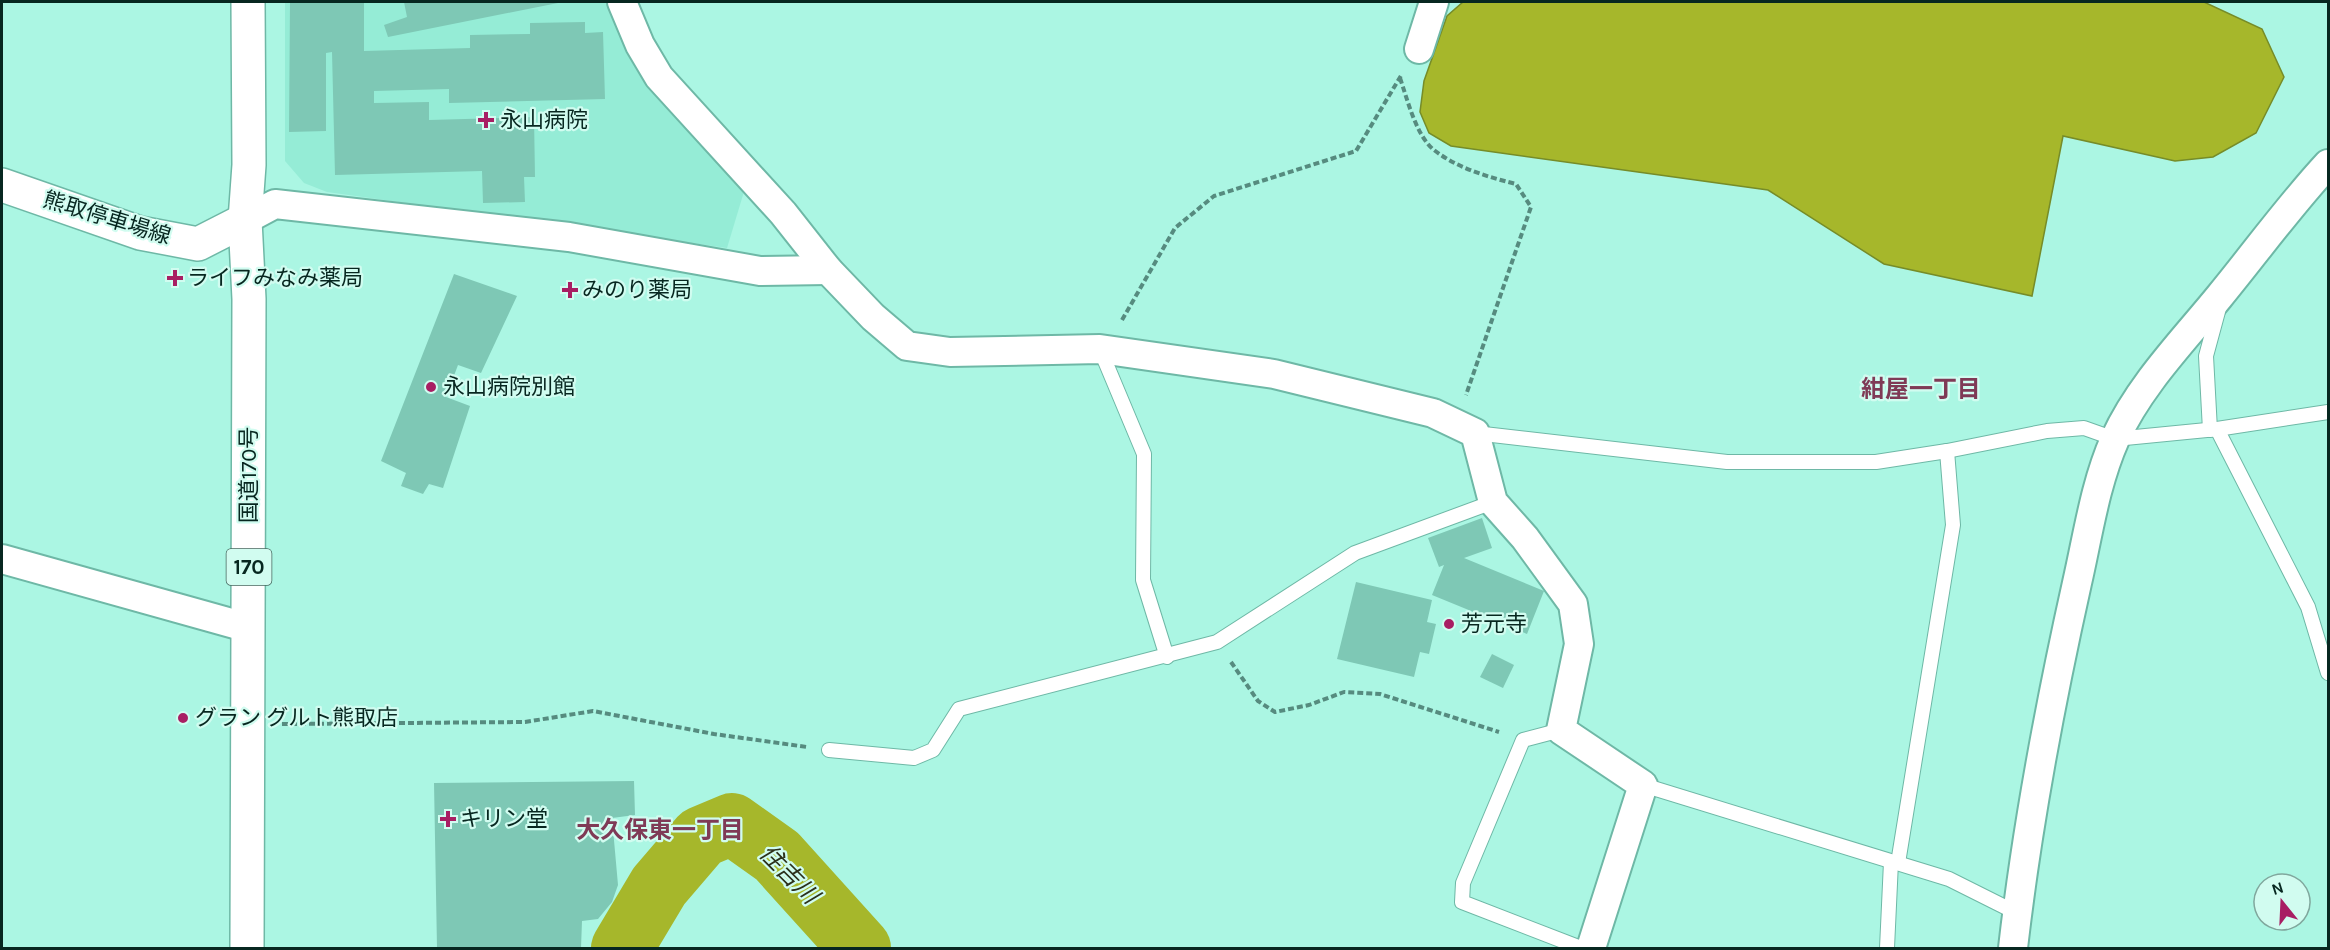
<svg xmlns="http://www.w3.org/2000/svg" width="2330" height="950" font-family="Karla,'Noto Sans JP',sans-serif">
<rect width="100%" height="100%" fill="#abf6e3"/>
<path fill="#95ecd6" d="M285 2H612L746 185 727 248 327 192 304 183 285 161Z"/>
<path fill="#a6b72b" stroke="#768c28" stroke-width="1.5" d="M1463 2H2204L2262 29 2284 77 2256 133 2213 157 2175 161 2063 136 2032 296 1884 264 1768 190 1451 146 1429 133 1420 112 1424 81 1447 16Z"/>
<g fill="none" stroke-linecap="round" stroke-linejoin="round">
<path stroke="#a6b72b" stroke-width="62" d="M622 948 659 886 701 837 732 824 777 856 860 948"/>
</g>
<g fill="#7ec8b5">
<path d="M290 2H364V51L470 48V35L530 34V23L585 22V33L603 32 605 99 449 103V89L374 91V103L429 102V120L534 117 535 177H524L525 202 483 203 482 171 335 175 332 52 326 53V131L289 132Z"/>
<path d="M404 2H558V3L388 37 384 25 407 17Z"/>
<path d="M454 274 517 296 481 373 458 365 446 397 470 406 443 488 429 484 423 494 401 486 406 473 381 461Z"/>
<path d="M1482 518 1492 548 1464 558 1544 591 1527 634 1432 595 1444 565 1439 567 1428 538Z"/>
<path d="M1356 582 1432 600 1427 622 1436 624 1429 654 1420 652 1414 677 1337 659Z"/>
<path d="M1492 654 1514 665 1503 688 1480 677Z"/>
<path d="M634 781 635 815 612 818 618 885 612 902 598 919 582 921 581 948H437L434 783Z"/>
</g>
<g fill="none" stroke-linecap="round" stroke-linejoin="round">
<g stroke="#6eb8a6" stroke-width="16">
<g id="service">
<path d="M1100 349 1144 454 1143 580 1167 657"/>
<path d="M2217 429 2308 607 2328 673"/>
<path d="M2210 430 2206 356 2219 308"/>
<path d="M1475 433 1727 462H1876L1947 451 2047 431 2084 428 2115 439 2217 429 2328 412"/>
<path d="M1561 730 1523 740 1463 883 1462 902 1581 948"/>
<path d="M829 750 914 758 933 750 959 709 1217 642 1355 553 1493 502"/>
<path d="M1643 785 1949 879 2017 913"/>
<path d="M1898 863 1953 525 1947 451"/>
<path d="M1887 948 1891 862"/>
</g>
</g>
<g stroke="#6eb8a6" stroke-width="32">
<g id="minor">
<path d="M622 2 640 45 659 77 783 213 828 270 873 317 907 346 950 352 1100 349 1274 374 1433 413 1475 433 1493 502 1525 538 1573 604 1579 644 1561 730 1643 785 1591 948"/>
<path d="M1419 49 1434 2"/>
<path d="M245 220 275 204 569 237 760 271 828 270"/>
<path d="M2 559 249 628"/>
<path d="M2013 948C2027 826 2050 704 2077 583 2088 535 2095 484 2115 439 2139 386 2183 341 2219 297 2256 252 2289 206 2328 164"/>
</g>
</g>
<g stroke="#6eb8a6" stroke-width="36">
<path id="tertiary" d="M2 185 140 233 198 244 245 220"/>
</g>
<g stroke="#6eb8a6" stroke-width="36">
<path id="trunk" d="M247 948 249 299 245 220 249 165 248 2"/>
</g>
<g stroke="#568b7f" stroke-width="4" stroke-dasharray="6 3" stroke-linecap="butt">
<path d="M1400 78C1407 98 1416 136 1434 150 1457 168 1488 177 1516 184L1531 207 1466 395"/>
<path d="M1122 320 1175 228 1214 196 1356 151 1402 74"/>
<path d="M1231 662 1258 701 1275 712 1309 705 1344 692 1380 694 1499 732"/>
<path d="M282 724 525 722 593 711 714 734 807 747"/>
</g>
<use href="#service" stroke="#fff" stroke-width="14"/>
<use href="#minor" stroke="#fff" stroke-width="28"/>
<use href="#tertiary" stroke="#fff" stroke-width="33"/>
<use href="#trunk" stroke="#fff" stroke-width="33"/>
</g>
<g fill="#a81e63" stroke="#d1fcf0" stroke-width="2">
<path d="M483 111h6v6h6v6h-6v6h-6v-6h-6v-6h6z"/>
<path d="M172 269h6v6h6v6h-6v6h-6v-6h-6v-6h6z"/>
<path d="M567 281h6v6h6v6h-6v6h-6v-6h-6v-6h6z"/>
<circle cx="431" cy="387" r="6"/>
<circle cx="1449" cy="624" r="6"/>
<circle cx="183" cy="718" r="6"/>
<path d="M445 810h6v6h6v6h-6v6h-6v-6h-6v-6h6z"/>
</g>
<g text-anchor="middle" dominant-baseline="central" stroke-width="4.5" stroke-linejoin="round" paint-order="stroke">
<rect fill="#d1fcf0" stroke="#44675e" stroke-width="1.5" x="226.5" y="549" width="45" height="36" rx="4.5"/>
<g font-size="21" font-weight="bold" fill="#072720">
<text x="249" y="567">170</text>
</g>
<g font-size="22" fill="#072720" stroke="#d1fcf0" text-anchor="start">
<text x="500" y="120">永山病院</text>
<text x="187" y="278">ライフみなみ薬局</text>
<text x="582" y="290">みのり薬局</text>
<text x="443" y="387">永山病院別館</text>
<text x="1461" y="624">芳元寺</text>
<text x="195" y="718">グラン グルト熊取店</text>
<text x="460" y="819">キリン堂</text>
</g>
<g font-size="22" fill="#072720" stroke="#d1fcf0">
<text transform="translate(107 218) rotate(17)">熊取停車場線</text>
<text transform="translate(249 475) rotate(-90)">国道170号</text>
</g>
<g font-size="24" font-weight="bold" fill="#7f3a56" stroke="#d1fcf0">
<text x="1921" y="389">紺屋一丁目</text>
<text x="660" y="830">大久保東一丁目</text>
</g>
<g font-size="24" font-style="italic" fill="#2c301a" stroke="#d1fcf0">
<text transform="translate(789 874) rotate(45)">住吉川</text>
</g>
</g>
<rect width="2330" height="950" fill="none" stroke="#072720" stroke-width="6"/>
<g transform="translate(2282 902) rotate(342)"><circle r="28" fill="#d1fcf0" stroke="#80a79d" stroke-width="1.5"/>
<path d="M0-4.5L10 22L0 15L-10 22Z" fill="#a81e63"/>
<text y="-9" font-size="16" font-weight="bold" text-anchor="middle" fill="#072720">N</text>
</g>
</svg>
